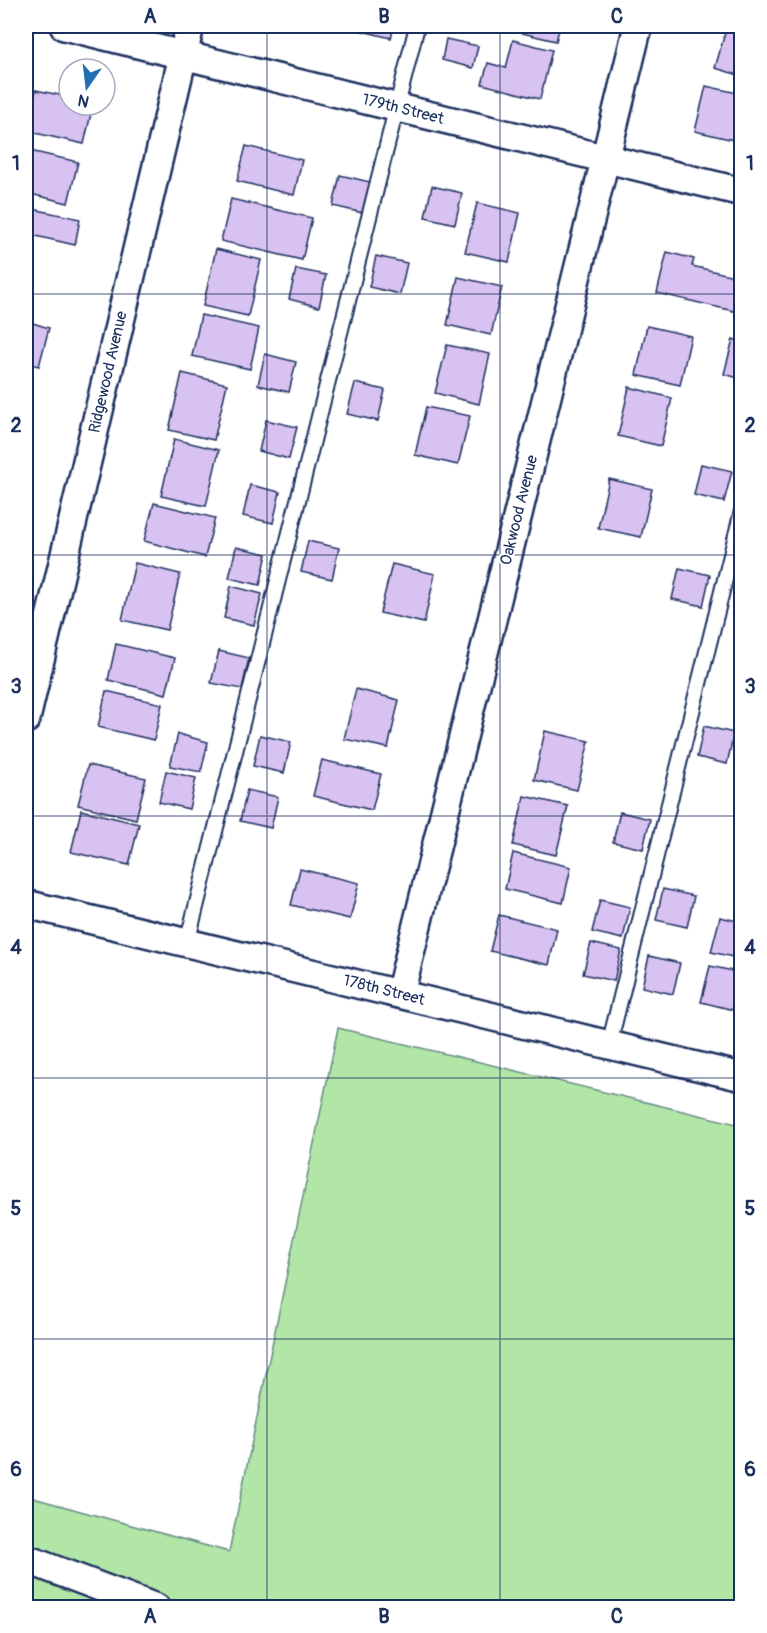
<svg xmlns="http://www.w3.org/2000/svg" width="767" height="1633" font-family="Pangolin,sans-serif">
<rect width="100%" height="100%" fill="#fff"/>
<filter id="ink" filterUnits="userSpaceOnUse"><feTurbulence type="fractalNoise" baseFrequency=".0167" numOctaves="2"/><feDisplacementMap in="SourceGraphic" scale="12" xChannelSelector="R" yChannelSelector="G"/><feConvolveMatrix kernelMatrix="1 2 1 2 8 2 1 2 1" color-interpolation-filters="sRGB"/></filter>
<g filter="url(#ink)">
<path fill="#b2e6a7" stroke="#668a82" stroke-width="1.5" d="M338 1028 741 1125V1607H26V1496L229 1552Z"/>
<g fill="#d8c2f2" stroke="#1b2f5e" stroke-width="1.5">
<path d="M363 26H394L391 38 362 31Z"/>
<path d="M524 26H560L556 41 522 33Z"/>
<path d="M727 26 742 27V76L715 68Z"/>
<path d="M446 39 478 46 473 68 442 60Z"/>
<path d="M513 40 552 50 540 99 482 84 488 63 506 68Z"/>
<path d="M706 86 742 94V108L738 121 742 122V142L695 131Z"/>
<path d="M36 90 69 97V105H93L84 144 26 131Z"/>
<path d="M246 146 302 160 294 195 237 181Z"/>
<path d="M26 150 78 162 68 203 26 193Z"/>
<path d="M340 175 370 182 363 213 333 206Z"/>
<path d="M432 186 462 193 455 224 425 217Z"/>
<path d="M231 199 312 218 302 260 221 241Z"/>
<path d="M477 203 520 213 509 262 465 252Z"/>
<path d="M33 209 80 219 75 245 27 234Z"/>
<path d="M216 249 261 260 248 316 203 306Z"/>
<path d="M667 252 694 259 692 266 742 278V313L657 293Z"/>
<path d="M376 256 407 263 400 294 369 287Z"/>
<path d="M296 269 326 275 319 307 289 299Z"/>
<path d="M458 277 502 287 491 335 447 325Z"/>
<path d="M201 315 259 328 250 369 192 356Z"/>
<path d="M26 321 49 328 39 366 26 363Z"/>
<path d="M647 326 691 336 680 385 636 375Z"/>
<path d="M733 339 742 342V379L724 374Z"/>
<path d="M447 345 490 354 479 404 435 393Z"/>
<path d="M265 354 296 362 289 392 258 385Z"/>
<path d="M182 373 227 384 214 440 169 430Z"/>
<path d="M355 383 385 390 378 421 347 414Z"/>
<path d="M629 387 672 398 661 446 618 436Z"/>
<path d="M426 407 470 416 458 465 415 455Z"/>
<path d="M266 420 297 427 289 459 259 451Z"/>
<path d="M174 439 219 450 206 506 161 496Z"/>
<path d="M701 464 732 471 724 502 694 495Z"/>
<path d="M609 479 652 489 641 537 598 528Z"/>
<path d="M250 485 280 492 273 523 243 516Z"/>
<path d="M154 503 215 518 205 557 144 541Z"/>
<path d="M308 541 339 548 332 579 301 572Z"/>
<path d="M236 547 267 554 260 585 229 578Z"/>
<path d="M135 563 180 574 167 630 122 620Z"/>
<path d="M392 564 435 574 424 623 380 613Z"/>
<path d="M679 568 710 575 703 606 672 599Z"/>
<path d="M741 576H742V608L734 606Z"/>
<path d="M231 586 262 594 254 625 224 618Z"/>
<path d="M116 644 175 658 166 694 108 680Z"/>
<path d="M219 651 249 658 242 689 211 683Z"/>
<path d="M356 689 399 700 388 748 344 739Z"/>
<path d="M106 691 162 704 154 740 98 727Z"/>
<path d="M704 726 734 733 727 764 697 757Z"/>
<path d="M545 731 589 741 577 790 534 780Z"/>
<path d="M178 734 208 742 201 772 170 766Z"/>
<path d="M260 735 291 742 284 773 253 766Z"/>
<path d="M322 760 381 774 372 810 313 796Z"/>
<path d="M88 765 146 778 136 819 78 805Z"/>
<path d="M166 771 196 778 189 809 159 802Z"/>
<path d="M247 790 278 797 271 828 240 821Z"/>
<path d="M524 796 568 806 556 855 513 845Z"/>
<path d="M81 810 139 824 129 865 71 852Z"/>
<path d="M620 812 650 819 643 849 613 842Z"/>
<path d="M513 853 571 867 563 903 505 889Z"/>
<path d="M300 869 359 883 350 919 291 905Z"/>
<path d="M663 889 694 896 687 927 656 920Z"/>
<path d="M600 900 630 907 623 939 592 932Z"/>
<path d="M499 915 557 929 549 965 490 951Z"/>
<path d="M720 917 742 922V959L711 952Z"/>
<path d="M591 943 621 950 614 981 583 974Z"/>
<path d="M649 956 680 963 673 994 642 987Z"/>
<path d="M710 966 742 973V1012L701 1002Z"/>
</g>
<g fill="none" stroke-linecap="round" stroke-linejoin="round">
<g stroke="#1b2f5e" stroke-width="18">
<g id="service">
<path d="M187 943 417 26"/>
<path d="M609 1045 742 511"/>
</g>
</g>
<g stroke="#1b2f5e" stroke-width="32">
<g id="minor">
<path d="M64 26 742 192"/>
<path d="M26 719 190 26"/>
<path d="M26 904 742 1077"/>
<path d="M400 994 638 26"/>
<path d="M26 1559 156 1608"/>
</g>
</g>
<use href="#service" stroke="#fff" stroke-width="14"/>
<use href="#minor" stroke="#fff" stroke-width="27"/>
</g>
</g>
<path fill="none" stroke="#1b2f5e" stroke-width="1.5" stroke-opacity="0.55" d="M267 26V1608M500 26V1608M26 294H742M26 555H742M26 816H742M26 1078H742M26 1339H742"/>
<g text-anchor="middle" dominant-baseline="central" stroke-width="4.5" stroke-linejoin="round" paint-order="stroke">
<g font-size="16" fill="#1b2f5e" stroke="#fff">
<text transform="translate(403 109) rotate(14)">179th Street</text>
<text transform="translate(108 372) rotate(-77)">Ridgewood Avenue</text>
<text transform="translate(519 510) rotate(-76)">Oakwood Avenue</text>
<text transform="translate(384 990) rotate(14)">178th Street</text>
</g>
</g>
<rect width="767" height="1633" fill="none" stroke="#fff" stroke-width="66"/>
<g transform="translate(87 87) rotate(194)"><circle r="28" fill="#ffffff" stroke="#a4acbf" stroke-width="1.5"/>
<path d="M0-4.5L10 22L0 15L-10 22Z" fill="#1f6fb2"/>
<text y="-9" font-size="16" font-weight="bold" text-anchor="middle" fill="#1b2f5e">N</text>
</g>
<rect x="33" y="33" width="701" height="1567" fill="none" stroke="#1b2f5e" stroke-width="2"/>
<g font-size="20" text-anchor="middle" font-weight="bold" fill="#1b2f5e">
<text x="150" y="23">A</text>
<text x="384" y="23">B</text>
<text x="617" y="23">C</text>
<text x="16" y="170">1</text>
<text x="750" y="170">1</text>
<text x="16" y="432">2</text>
<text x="750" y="432">2</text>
<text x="16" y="693">3</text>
<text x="750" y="693">3</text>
<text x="16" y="954">4</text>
<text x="750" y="954">4</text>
<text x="16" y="1215">5</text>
<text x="750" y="1215">5</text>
<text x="16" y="1476">6</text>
<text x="750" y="1476">6</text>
<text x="150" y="1623">A</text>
<text x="384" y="1623">B</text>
<text x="617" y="1623">C</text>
</g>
</svg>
